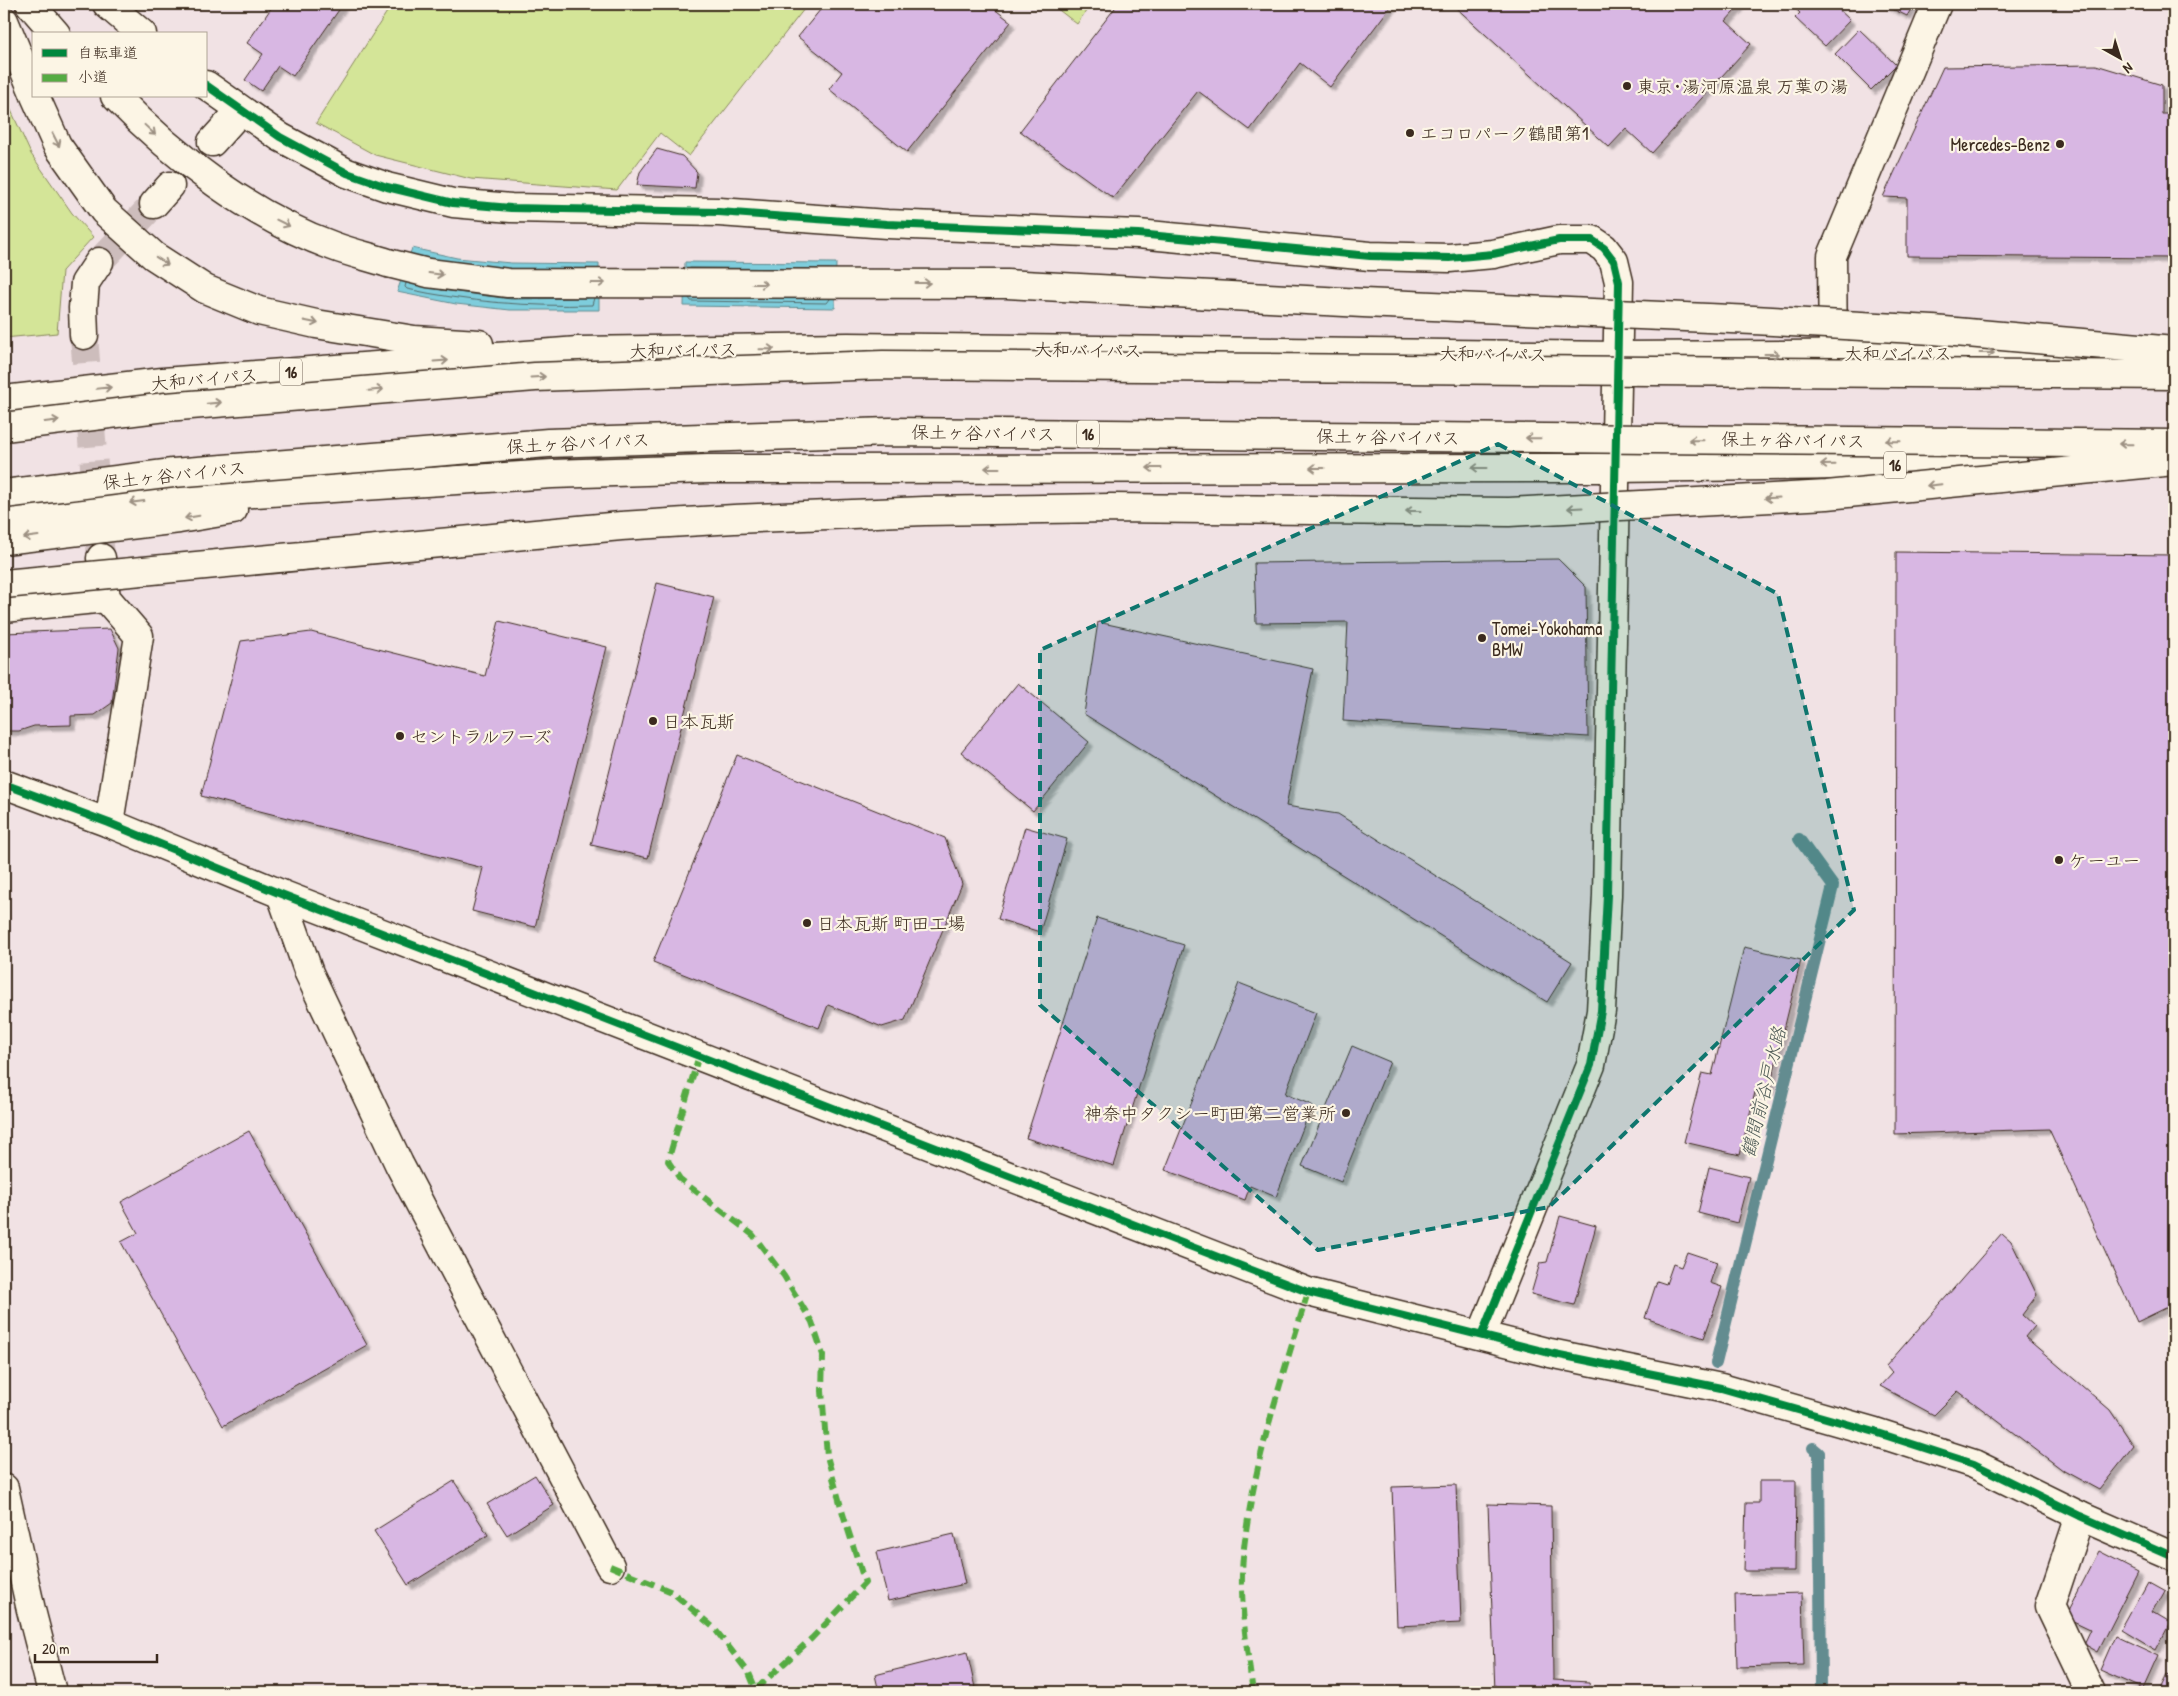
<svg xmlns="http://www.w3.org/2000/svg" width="2178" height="1696" font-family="'Patrick Hand','Klee One',sans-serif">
<defs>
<filter id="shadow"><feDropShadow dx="4.5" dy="4.5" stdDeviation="1" flood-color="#0004"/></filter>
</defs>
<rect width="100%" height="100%" fill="#f1e2e4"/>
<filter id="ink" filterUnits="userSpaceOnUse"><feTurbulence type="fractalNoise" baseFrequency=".02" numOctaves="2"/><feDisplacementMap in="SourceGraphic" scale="10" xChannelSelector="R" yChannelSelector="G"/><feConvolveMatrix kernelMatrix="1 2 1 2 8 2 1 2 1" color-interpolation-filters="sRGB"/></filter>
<g filter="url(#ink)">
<g fill="#d4e598" stroke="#88885b">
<path d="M392 4H808L689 156 660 133 617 190 471 179 375 155 316 123Z"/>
<path d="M1051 4H1091L1077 24Z"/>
<path d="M10 108 31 154 72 213 93 237 62 271 57 333 4 338V110Z"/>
</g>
<g fill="#7ecddc" stroke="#638c90">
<path d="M412 248 457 258 511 263 599 264V310H510L456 304 397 292Z"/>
<path d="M685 262 836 263 835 308 684 306Z"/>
</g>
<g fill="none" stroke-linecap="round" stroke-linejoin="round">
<g stroke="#566b6a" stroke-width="1">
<path d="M690 268 830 269"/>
<path d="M406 283 405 287 407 289C468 302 529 307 592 305L594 298"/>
<path d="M441 290 511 299 587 298"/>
<path d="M689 298 691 301 827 303 830 299"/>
</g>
<g stroke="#638c90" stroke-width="12">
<path d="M1716 1363 1833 886 1799 839"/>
<path d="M1813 1448 1819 1453 1821 1692"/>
</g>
</g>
<g fill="#d8b7e3" stroke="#3b2a1e" filter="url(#shadow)">
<path d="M274 4H343L293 76 278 66 261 91 245 80 263 54 247 43Z"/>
<path d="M825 4H988L1011 22 907 152 829 89 842 72 798 37Z"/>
<path d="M1118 4H1388L1391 6 1330 87 1300 63 1250 130 1198 91 1113 198 1020 131Z"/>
<path d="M1452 4H1741L1726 21 1751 44 1652 153 1626 129 1609 147Z"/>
<path d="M1791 4H1833L1850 20 1825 46 1795 18 1800 13Z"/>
<path d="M1882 4H1914L1907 16Z"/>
<path d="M1859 29 1896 65 1871 90 1835 54Z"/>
<path d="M2096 65 2162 85V114H2174V258L1907 256V198L1883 197 1943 67Z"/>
<path d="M657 149 682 156 697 172 695 188 637 185 640 172Z"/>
<path d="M1896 552 2174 555V1304L2137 1322 2049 1129 1895 1134Z"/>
<path d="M1558 559 1586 587 1588 737 1343 721 1348 622 1256 623 1254 563Z"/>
<path d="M657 583 714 597 648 858 591 845Z"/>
<path d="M499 621 607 647 535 927 472 911 483 868 201 796 241 641 311 632 485 676Z"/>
<path d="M1098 622 1313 669 1286 806 1338 814 1572 962 1547 1002 1084 714Z"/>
<path d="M110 629 119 648 112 703 95 715 71 716V725L34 726 19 731H4V633Z"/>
<path d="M1018 683 1089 742 1033 811 961 752Z"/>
<path d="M737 755 945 838 962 884 905 1020 882 1027 828 1005 819 1028 653 962Z"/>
<path d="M1025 827 1067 839 1040 932 998 919Z"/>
<path d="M1097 918 1184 945 1114 1166 1026 1138Z"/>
<path d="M1744 947 1801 960 1769 1091 1756 1088 1740 1155 1684 1142 1702 1073 1712 1075Z"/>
<path d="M1239 983 1316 1013 1285 1094 1312 1105 1276 1197 1250 1186 1245 1200 1165 1170Z"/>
<path d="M1352 1046 1390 1062 1341 1182 1302 1166Z"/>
<path d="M249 1131 367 1345 223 1426 121 1242 138 1233 121 1202Z"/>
<path d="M1709 1167 1749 1177 1737 1223 1698 1213Z"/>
<path d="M1560 1216 1596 1226 1574 1305 1531 1294 1540 1263 1547 1262Z"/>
<path d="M2002 1233 2011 1241 2037 1295 2022 1315 2034 1326 2025 1337 2110 1410 2134 1446 2099 1490 2064 1471 1958 1391 1934 1415 1880 1386 1892 1373 1886 1366Z"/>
<path d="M1687 1252 1717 1262 1710 1283 1722 1287 1704 1338 1645 1318 1657 1281 1666 1284 1673 1264 1681 1267Z"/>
<path d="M535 1475 554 1505 507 1535 487 1504Z"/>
<path d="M454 1481 488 1535 408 1585 374 1531Z"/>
<path d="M1759 1481H1796L1795 1571H1744L1746 1503H1759Z"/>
<path d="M1456 1485 1461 1623 1397 1626 1392 1487Z"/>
<path d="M1488 1504 1551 1506 1553 1680 1589 1682 1591 1692H1495Z"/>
<path d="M954 1534 965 1584 888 1601 877 1552Z"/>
<path d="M2099 1551 2138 1571 2097 1652 2083 1644 2090 1629 2065 1617Z"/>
<path d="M2147 1582 2165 1592 2153 1613 2170 1623 2156 1650 2121 1629Z"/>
<path d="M1802 1593 1804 1665 1737 1667 1735 1595Z"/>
<path d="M2116 1636 2159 1656 2144 1689 2101 1670Z"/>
<path d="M967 1652 976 1692H879L875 1675Z"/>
<path d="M2168 1674 2174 1676V1692H2159Z"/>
</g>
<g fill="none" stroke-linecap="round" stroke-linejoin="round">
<g stroke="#cdbdbc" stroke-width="28" stroke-dasharray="28 14" stroke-linecap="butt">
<path d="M99 262 154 204"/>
<path d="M84 335 101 558"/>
</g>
<g stroke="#3b2a1e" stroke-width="31">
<g id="minor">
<path d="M107 4 142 34"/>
<path d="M206 85 280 137 347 173 387 187 453 203 511 208 719 212 887 224 1138 234 1370 256 1449 258 1493 254 1559 240H1592L1604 248 1614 261 1619 282 1607 895 1601 1011 1591 1065 1482 1334"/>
<path d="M212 142 240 111"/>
<path d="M154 204 170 186"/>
<path d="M84 335 83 308 85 283 99 262"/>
<path d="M1833 354 1832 256 1937 4"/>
<path d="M101 558 106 598 139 636 109 823"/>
<path d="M4 608 106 598"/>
<path d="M4 784 109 823 281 894 1308 1292 1550 1353 1721 1388 1875 1432 1974 1464 2080 1516 2174 1557"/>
<path d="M281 894 309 973 399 1164 610 1566"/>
<path d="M4 1488 31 1610 52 1692"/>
<path d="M2080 1516 2050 1606 2091 1692"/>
</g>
</g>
<g stroke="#3b2a1e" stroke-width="31">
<g id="highway">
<path d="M30 4 56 34"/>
<path d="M4 21 34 93"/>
<path d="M35 96 57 145 104 211 154 256 205 289 259 311 316 324 414 340 479 344"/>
<path d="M115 96C176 159 251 216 333 246 351 253 370 257 388 263"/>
<path d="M4 400 163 382 578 351 848 347 1618 356 2073 353"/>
<path d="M4 518 175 498 552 474 708 469 1615 468 1852 465 2015 467"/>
<path d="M4 540 179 519 233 510"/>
</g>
</g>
<use href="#minor" stroke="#fcf5e5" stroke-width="28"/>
<use href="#highway" stroke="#fcf5e5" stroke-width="28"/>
<g stroke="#3b2a1e" stroke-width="31" stroke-linecap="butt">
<g id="highway-bridge">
<path d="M388 263 428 273 508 283 1007 284 1363 303 1754 320 1933 330 2174 351"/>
<path d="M4 427 166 407 535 377 883 365 2174 375"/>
<path d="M4 494 173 473 548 443 890 432 2174 444"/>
<path d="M4 584 621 526 734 519 924 511 1111 508 1509 512 1827 495 2174 461"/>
</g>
</g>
<use href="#highway-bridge" stroke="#fcf5e5" stroke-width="28"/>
<g stroke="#55ab43" stroke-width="6" stroke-dasharray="12 6" stroke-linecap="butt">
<path d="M699 1055 668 1161 680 1179 753 1235 784 1276 812 1322 823 1355 822 1391 827 1456 843 1514 865 1583 812 1638 756 1689"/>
<path d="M610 1566 672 1592 714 1628 749 1673 757 1692"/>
<path d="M1253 1692C1247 1650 1239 1600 1243 1557 1252 1466 1282 1379 1308 1292"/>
</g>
<g stroke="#fcf5e5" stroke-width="11">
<g id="cycleway">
<path d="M206 85 280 137 347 173 387 187 453 203 511 208 719 212 887 224 1138 234 1370 256 1449 258 1493 254 1559 240H1592L1604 248 1614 261 1619 282 1607 895 1601 1011 1591 1065 1482 1334"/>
<path d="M4 784 109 823 281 894 1308 1292 1550 1353 1721 1388 1875 1432 1974 1464 2080 1516 2174 1557"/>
</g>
</g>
<use href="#cycleway" stroke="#00873e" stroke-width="8"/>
</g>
<defs><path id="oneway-shaft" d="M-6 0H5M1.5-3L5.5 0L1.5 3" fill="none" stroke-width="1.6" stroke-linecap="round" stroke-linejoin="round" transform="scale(1.25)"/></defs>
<g stroke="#9c9082">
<use href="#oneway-shaft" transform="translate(150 130) rotate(43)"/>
<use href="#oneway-shaft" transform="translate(56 140) rotate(63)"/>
<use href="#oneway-shaft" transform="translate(283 223) rotate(26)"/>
<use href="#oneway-shaft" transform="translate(162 261) rotate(33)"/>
<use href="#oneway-shaft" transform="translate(436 274) rotate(7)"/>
<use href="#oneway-shaft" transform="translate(598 283)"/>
<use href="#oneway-shaft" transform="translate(923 283)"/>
<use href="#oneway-shaft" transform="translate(760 284)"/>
<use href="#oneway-shaft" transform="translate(311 322) rotate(12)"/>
<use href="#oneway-shaft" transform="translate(767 349) rotate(-1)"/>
<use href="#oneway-shaft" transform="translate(1987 353)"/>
<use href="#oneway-shaft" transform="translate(1772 354)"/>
<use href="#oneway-shaft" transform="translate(441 361) rotate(-4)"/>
<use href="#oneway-shaft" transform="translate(538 377) rotate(-3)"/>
<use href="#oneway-shaft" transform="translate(104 388) rotate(-6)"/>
<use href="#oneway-shaft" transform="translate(376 390) rotate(-5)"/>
<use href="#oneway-shaft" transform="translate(214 403) rotate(-5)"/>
<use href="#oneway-shaft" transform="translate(52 421) rotate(-7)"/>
<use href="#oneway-shaft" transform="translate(1533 438) rotate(-179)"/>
<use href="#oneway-shaft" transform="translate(1696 440) rotate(-179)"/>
<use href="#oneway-shaft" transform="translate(1893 441) rotate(-179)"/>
<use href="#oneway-shaft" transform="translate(2126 444) rotate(-179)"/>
<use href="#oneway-shaft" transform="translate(1828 465) rotate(179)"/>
<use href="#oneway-shaft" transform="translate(992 468) rotate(-180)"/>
<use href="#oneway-shaft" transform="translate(1154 468) rotate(-180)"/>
<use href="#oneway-shaft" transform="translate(1317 468) rotate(-180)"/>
<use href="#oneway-shaft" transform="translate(1479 468) rotate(-180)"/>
<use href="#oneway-shaft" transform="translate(1934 485) rotate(174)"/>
<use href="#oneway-shaft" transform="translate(1772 498) rotate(177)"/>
<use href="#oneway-shaft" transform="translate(137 502) rotate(173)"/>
<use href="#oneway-shaft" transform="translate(1575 508) rotate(177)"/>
<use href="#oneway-shaft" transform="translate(1413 511) rotate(-180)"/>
<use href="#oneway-shaft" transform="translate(192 517) rotate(170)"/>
<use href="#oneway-shaft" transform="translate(31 537) rotate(173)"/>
</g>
</g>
<path fill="#0f766e" fill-opacity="0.2" stroke="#0f766e" stroke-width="4" stroke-dasharray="10 6" stroke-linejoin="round" d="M1498 444 1778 594 1854 910 1549 1207 1318 1250 1040 1005V650Z"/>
<g fill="#3b2a1e" stroke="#fcf5e5" stroke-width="2">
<circle cx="1627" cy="86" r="5"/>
<circle cx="1410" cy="133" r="5"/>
<circle cx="2060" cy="144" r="5"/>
<circle cx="1482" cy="638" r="5"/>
<circle cx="653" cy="721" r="5"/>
<circle cx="400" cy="736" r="5"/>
<circle cx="2059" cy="860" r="5"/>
<circle cx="807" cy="923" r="5"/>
<circle cx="1346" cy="1113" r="5"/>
</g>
<g text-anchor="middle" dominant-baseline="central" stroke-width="4.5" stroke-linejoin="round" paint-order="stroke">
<g fill="#fcf5e5" stroke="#75675a" stroke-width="1">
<rect x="280" y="358.5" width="22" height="27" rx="4"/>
<rect x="1077" y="420.5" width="22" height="27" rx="4"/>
<rect x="1884" y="451.5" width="22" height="27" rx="4"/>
</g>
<g font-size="16" font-weight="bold" fill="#3b2a1e">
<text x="291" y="372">16</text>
<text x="1088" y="434">16</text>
<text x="1895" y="465">16</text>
</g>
<g font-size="18" fill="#3b2a1e" stroke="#fcf5e5" text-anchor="start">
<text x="1637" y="86">東京･湯河原温泉 万葉の湯</text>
<text x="1420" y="133">エコロパーク鶴間第1</text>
<text x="2050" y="144" text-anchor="end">Mercedes-Benz</text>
<text x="1492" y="628">Tomei-Yokohama<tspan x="1492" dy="21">BMW</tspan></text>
<text x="663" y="721">日本瓦斯</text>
<text x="410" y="736">セントラルフーズ</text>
<text x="2069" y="860">ケーユー</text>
<text x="817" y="923">日本瓦斯 町田工場</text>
<text x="1336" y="1113" text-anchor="end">神奈中タクシー町田第二営業所</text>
</g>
<g font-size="18" fill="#3b2a1e" stroke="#fcf5e5">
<text transform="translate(683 350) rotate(-1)">大和バイパス</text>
<text transform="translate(1088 350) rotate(1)">大和バイパス</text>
<text x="1898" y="353">大和バイパス</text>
<text transform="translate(1493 354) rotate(1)">大和バイパス</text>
<text transform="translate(204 379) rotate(-5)">大和バイパス</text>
<text transform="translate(983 433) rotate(1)">保土ヶ谷バイパス</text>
<text transform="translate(1388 437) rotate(1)">保土ヶ谷バイパス</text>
<text transform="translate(1793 440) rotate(1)">保土ヶ谷バイパス</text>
<text transform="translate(578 443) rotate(-3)">保土ヶ谷バイパス</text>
<text transform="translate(174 475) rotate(-6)">保土ヶ谷バイパス</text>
</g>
<g font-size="19" font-style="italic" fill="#4f5b57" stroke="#fcf5e5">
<text transform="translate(1763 1092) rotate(-76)">鶴間前谷戸水路</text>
</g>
</g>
<rect width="2178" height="1696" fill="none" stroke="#fcf5e5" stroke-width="20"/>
<rect x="10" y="10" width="2158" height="1676" fill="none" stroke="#3b2a1e" stroke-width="2" filter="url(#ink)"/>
<rect x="32" y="32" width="175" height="65" fill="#fcf5e5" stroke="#afa495"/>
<rect x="42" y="49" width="25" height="8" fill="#00873e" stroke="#afa495"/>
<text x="78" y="58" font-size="15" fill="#3b2a1e">自転車道</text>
<rect x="42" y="74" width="25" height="8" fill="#55ab43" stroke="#afa495"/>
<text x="78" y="82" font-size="15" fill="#3b2a1e">小道</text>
<g transform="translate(2120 58) rotate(141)" stroke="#fcf5e5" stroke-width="4" paint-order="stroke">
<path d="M0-4L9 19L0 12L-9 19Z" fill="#3b2a1e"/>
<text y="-8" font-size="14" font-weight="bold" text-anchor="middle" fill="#3b2a1e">N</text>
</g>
<path d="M35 1654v8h122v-8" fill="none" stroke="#3b2a1e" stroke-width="2.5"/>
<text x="42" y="1654" font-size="15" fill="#3b2a1e" stroke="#fcf5e5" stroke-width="4" paint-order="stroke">20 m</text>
</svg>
